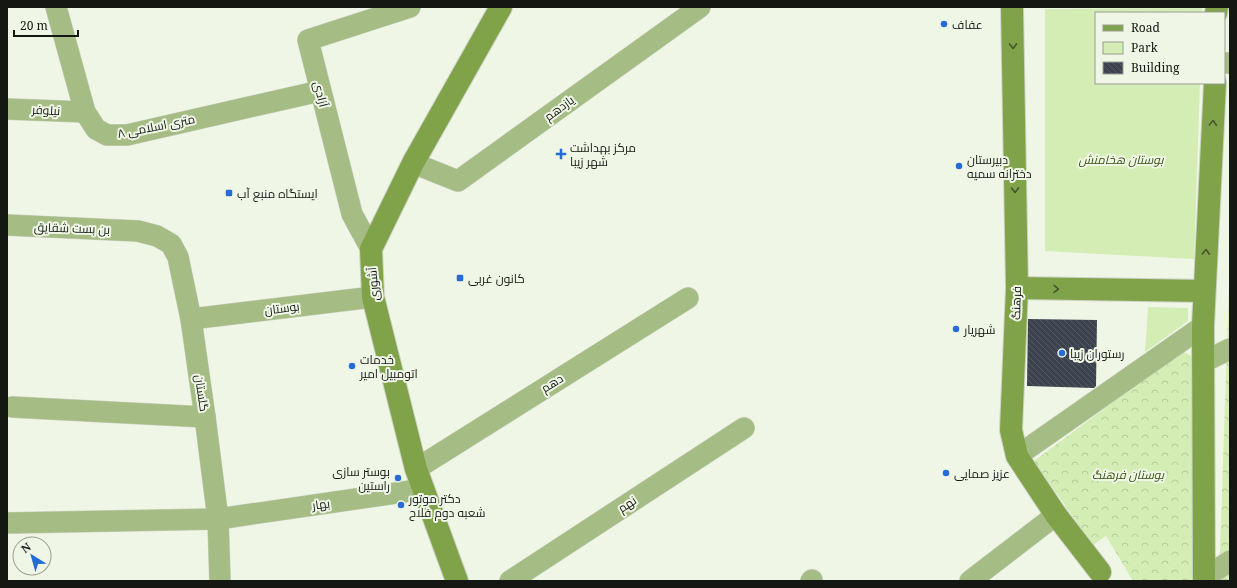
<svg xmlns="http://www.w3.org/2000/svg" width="1237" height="588" font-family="'Noto Serif',Cairo,serif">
<defs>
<pattern id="forest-crowns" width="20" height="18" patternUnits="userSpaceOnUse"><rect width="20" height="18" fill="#d4edb4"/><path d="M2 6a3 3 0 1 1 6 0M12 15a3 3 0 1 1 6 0" fill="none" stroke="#b5ca9a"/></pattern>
<pattern id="building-back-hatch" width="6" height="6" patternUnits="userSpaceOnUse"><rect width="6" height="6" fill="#3c434e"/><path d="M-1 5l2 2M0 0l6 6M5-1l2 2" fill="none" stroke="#555b63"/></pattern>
</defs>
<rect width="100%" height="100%" fill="#eff6e6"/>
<g fill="#d4edb4">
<path d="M1202 8V13H1096V83H1200L1194 259 1045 251V9Z"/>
<path d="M1148 307 1188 308V321L1145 352Z"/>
</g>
<g fill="url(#forest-crowns)">
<path d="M1230 258V581H1219Z"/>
<path d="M1182 351 1193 357V581H1133L1106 536 1093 545 1034 461Z"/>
</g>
<path fill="url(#building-back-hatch)" d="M1028 319 1097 320 1096 386 1094 388 1027 386Z"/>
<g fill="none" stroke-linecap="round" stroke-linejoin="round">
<g stroke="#ccd2c4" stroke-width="22">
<g id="street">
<path d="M56 7 85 112 96 129 107 135H127L320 91"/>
<path d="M1224 63H1230"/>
<path d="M7 109 85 112"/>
<path d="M413 163 458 181 700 7"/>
<path d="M7 225 138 231 157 236 171 244 178 257 191 319 205 417 218 519 220 581"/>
<path d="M371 249 352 214 308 40 410 7"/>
<path d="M191 319 373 297"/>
<path d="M1203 362 1230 349"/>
<path d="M12 407 205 417"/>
<path d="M1017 456 1203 326"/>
<path d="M416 469 688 298"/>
<path d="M7 523 218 519 424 489"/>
<path d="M1204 578 1230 561"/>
<path d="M510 581 744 428"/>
<path d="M811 581 812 580"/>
<path d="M970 581 1056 515"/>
</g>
</g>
<g stroke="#ccd2c4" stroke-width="24">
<g id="secondary">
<path d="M1012 7 1017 288 1011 430 1017 456 1056 515 1100 572"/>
<path d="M1216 13 1217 7"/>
<path d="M1017 288 1204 291"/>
<path d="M457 581 416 469 373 297 371 249 413 163 501 7"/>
<path d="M1204 581 1203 326 1215 83"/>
</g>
</g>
<use href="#street" stroke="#a5bd84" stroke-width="21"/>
<use href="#secondary" stroke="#80a248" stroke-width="22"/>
</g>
<defs><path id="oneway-chevron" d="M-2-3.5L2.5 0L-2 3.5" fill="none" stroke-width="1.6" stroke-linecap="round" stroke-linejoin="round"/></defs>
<g stroke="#45562a">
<use href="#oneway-chevron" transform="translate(1013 46) rotate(89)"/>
<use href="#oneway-chevron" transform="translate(1213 123) rotate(-87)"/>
<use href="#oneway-chevron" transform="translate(1015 190) rotate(89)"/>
<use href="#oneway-chevron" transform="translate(1206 252) rotate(-87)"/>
<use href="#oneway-chevron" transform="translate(1056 289) rotate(1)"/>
</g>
<g fill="#266bd7" stroke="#eff6e6" stroke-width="1.5">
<circle cx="944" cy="24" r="4"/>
<path d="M559 148h4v4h4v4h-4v4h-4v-4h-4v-4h4z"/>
<circle cx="959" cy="166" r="4"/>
<rect x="225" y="189" width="8" height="8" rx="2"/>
<rect x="456" y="274" width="8" height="8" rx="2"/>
<circle cx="956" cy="329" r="4"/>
<circle cx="1062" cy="353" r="4"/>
<circle cx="352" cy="366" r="4"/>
<circle cx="946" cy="473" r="4"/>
<circle cx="398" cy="478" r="4"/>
<circle cx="401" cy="505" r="4"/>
</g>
<g text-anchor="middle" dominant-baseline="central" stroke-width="4" stroke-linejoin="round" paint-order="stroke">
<g font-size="12" fill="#151712" stroke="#eff6e6" text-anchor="start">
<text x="952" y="24">عفاف</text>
<text x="570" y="147">مرکز بهداشت<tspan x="570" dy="14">شهر زیبا</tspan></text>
<text x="967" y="159">دبیرستان<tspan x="967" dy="14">دخترانه سمیه</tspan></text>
<text x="237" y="193">ایستگاه منبع آب</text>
<text x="468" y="278">کانون غربی</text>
<text x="964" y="329">شهریار</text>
<text x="1070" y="353">رستوران زیبا</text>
<text x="360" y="359">خدمات<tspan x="360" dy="14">اتومبیل امیر</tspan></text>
<text x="390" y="471" text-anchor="end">بوستر سازی<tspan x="390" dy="14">راستین</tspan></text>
<text x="954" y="473">عزیز صمایی</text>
<text x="409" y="498">دکتر موتور<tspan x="409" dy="14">شعبه دوم فلاح</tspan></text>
</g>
<g font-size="12" fill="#151712" stroke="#eff6e6">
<text transform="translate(321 94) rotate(76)">آزادی</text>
<text transform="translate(559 108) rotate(-36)">یازدهم</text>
<text transform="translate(46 110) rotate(3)">نیلوفر</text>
<text transform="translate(156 126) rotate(-11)">۸ متری اسلامی</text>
<text transform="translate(72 228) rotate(2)">بن بست شقایق</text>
<text transform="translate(373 284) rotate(-95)">آشوری</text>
<text transform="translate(1016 303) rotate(-88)">فرهنگ</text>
<text transform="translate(282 308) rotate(-7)">بوستان</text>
<text transform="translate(552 383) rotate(-32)">دهم</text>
<text transform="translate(202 393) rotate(82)">گلستان</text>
<text transform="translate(321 504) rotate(-8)">بهار</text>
<text transform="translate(627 504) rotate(-33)">نهم</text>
</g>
<g font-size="12" font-style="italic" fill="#3b5112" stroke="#eff6e6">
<text x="1121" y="159">بوستان هخامنش</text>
<text x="1128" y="474">بوستان فرهنگ</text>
</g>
</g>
<rect width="1237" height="588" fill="none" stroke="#151712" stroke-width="16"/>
<rect x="1095" y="12" width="130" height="72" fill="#eff6e6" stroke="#989d91"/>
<rect x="1103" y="25" width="20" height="6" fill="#80a248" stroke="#989d91"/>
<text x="1131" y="32" font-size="12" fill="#151712">Road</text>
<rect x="1103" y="42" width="20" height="12" fill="#d4edb4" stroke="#989d91"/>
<text x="1131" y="52" font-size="12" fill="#151712">Park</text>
<rect x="1103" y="62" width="20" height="12" fill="url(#building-back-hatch)" stroke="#989d91"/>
<text x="1131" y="72" font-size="12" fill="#151712">Building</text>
<g transform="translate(32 556) rotate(323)"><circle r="19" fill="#eff6e6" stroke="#989d91"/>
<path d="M0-3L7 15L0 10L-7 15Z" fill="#266bd7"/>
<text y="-6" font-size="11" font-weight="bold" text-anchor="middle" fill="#151712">N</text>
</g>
<path d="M14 30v6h64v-6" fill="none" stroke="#151712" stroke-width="2"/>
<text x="20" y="30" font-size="12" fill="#151712" stroke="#eff6e6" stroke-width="3" paint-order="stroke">20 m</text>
</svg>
